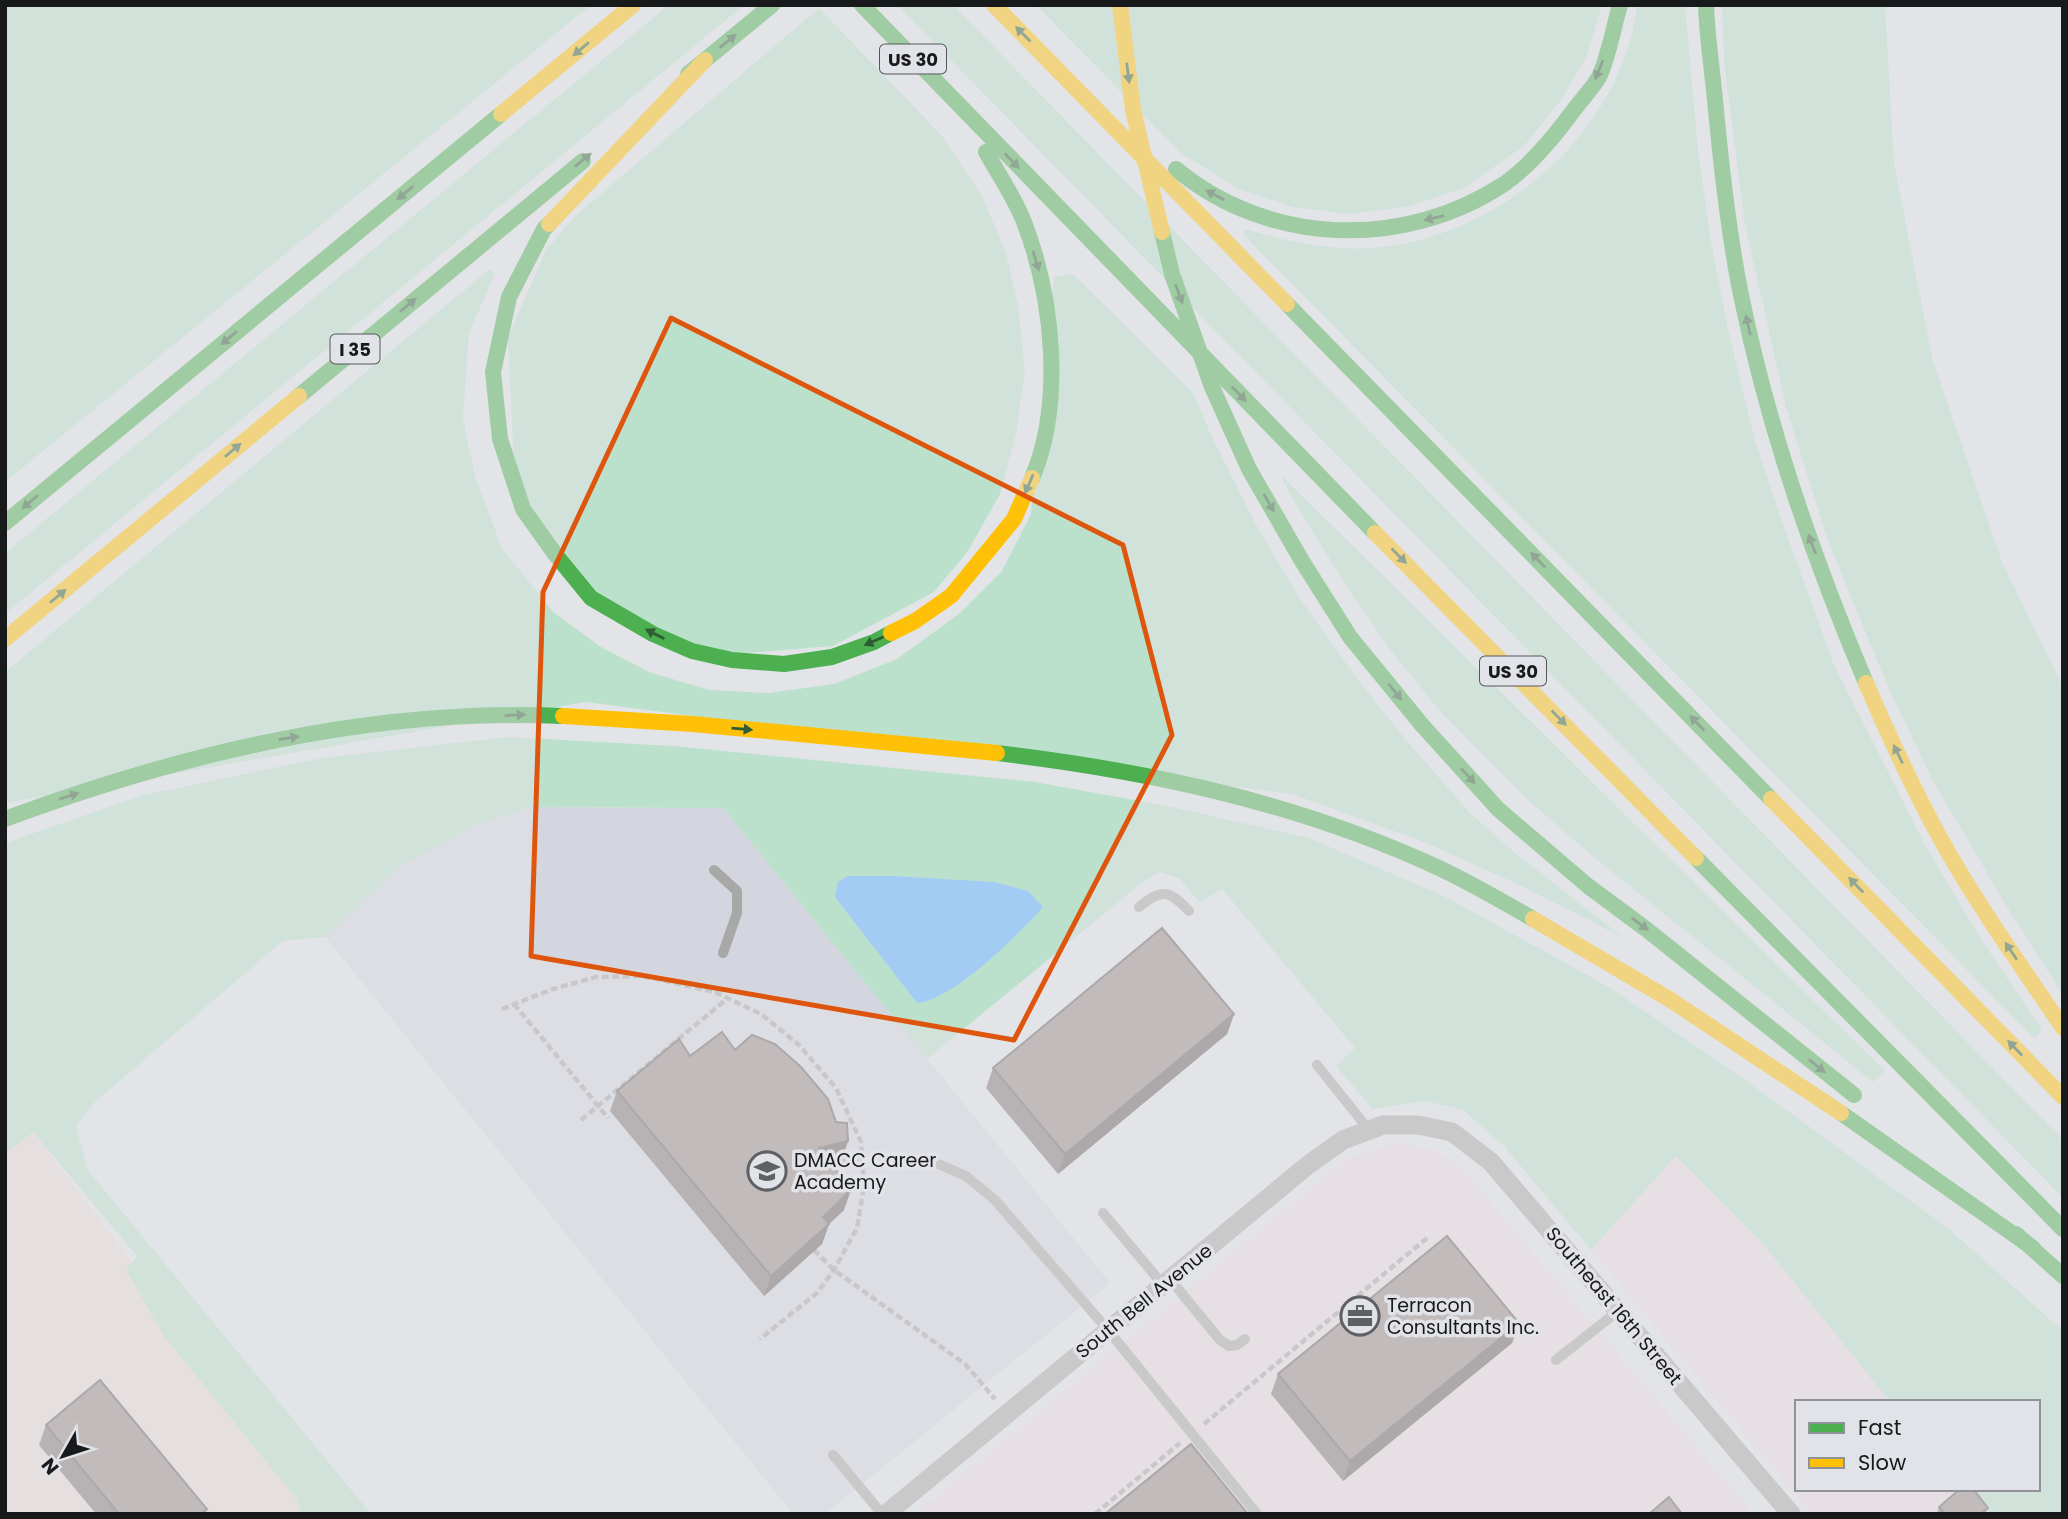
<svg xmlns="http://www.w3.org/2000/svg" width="2068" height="1519" font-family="Poppins,sans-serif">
<rect width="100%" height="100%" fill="#e3e4e8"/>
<g fill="#e8dadf">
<path d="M1400 1143 1439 1152 1467 1174 1753 1514H915L1348 1157Z"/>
<path d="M1676 1156 1764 1245 1890 1402H1797V1489H1960L1980 1514H1812L1591 1250Z"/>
</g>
<path fill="#e6dcd5" d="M33 1132 324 1514H5V1154Z"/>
<path fill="#d4d6df" d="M529 807 723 808 1110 1283 825 1514H793L258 854Z"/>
<g fill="#bbe1cc">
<path d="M5 5H591L5 482Z"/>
<path d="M669 5H744L5 614V553Z"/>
<path d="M897 5H953L2063 1140V1198Z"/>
<path d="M1036 5H1602L1587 56 1561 100 1524 146 1464 188 1407 207 1349 214 1293 207 1239 189 1182 154Z"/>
<path d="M1637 5H1685L1698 150 1711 242 1728 329 1755 441 1781 519 1834 665 1924 843 1979 936 2042 1030 2034 1038 1243 234 1245 229C1287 241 1327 251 1371 248 1496 240 1623 133 1637 5Z"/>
<path d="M1722 5H1885L1894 163 1933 361 2002 562 2063 687V995L2004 902 1932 779 1888 687 1827 538 1786 407 1745 225 1724 62Z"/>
<path d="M819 8 942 136 982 196 1006 253 1018 305 1025 371 1016 434 1000 494 968 551 934 592 833 646 722 655 600 604 515 485 508 338 546 250 575 216Z"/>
<path d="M490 269 495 274 469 333 463 418 475 476 502 548 553 612 601 647 649 672 709 690 769 693 834 684 897 659 960 613 1002 571 1031 514 1054 277 1073 274 1194 394 1211 435 1254 521 1298 596 1355 676 1406 740 1470 813 1515 853 1624 938 1515 883 1424 842 1292 794 586 702 5 803V672Z"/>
<path d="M1280 474 1885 1071 1873 1082 1590 854 1526 798 1439 710 1391 651 1347 587 1293 500Z"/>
<path d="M508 737 673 746 1035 782 1167 806 1309 838 1444 896 1609 987 1747 1081 1949 1229 2063 1331V1514H1980L1960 1489H2038V1402H1890L1764 1245 1676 1156 1591 1250 1504 1146 1463 1110 1425 1101 1373 1109 1336 1066 1355 1048 1222 889 1200 903 1179 878 1159 872 1139 885 927 1059 723 808 529 807 473 827 397 868 326 937 283 941 95 1102 76 1126 87 1169 371 1514H302L296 1498 164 1336 126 1270 137 1256 33 1132 5 1154V843L143 795 322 758Z"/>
</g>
<path fill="#a3ccf5" d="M848 876H891L994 882 1028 891 1043 907C1018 935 954 1000 917 1003L835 897 838 882Z"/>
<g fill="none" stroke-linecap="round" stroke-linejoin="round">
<g stroke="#a7a7a7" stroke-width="4.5" stroke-dasharray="7 3.5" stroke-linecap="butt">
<path d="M514 1004 608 1118"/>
<path d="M502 1009 553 989 596 977 643 976 715 992 761 1014 799 1045 836 1088 861 1142 864 1186 857 1228 834 1270 817 1293 760 1339"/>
<path d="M581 1120 728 998"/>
<path d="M841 1161H862"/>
<path d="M814 1250 834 1270 965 1364 995 1399"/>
<path d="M1204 1424 1427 1238"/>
<path d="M1095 1514 1180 1443"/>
</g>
<g stroke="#a8a8a7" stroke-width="10">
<path d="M714 870 737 891V913L723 953"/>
<path d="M1139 907C1162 888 1169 890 1189 911"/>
<path d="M1317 1065 1369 1130"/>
<path d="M906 1158 936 1163 966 1176 995 1200 1108 1330 1257 1514"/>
<path d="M1103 1213 1163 1285"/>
<path d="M1170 1279 1220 1340 1229 1346 1237 1345 1245 1339"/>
<path d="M1556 1360 1618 1311"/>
<path d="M833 1455 882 1514"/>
</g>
<path stroke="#a8a8a7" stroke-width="19" d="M886 1514 1308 1165 1343 1140 1383 1125H1418L1452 1132 1491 1162 1791 1514"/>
<g stroke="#4caf50" stroke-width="16">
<path d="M862 5 1375 533"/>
<path d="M1706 5C1707 37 1712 68 1715 100 1721 165 1728 231 1741 295 1768 428 1813 558 1866 683"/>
<path d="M688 74 772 5"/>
<path d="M986 152C999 175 1015 198 1024 222 1053 297 1064 403 1032 478"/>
<path d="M1176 169C1269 246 1404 250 1504 184 1531 165 1554 137 1573 111 1581 100 1592 89 1599 77 1608 59 1614 25 1620 5"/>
<path d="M549 224 544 229 509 297 493 372 500 439 523 509 555 554 591 598 653 634 692 651 732 660 784 664 832 657 874 642 891 633"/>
<path d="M1287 304 1771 799"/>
<path d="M299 396 583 161"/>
<path d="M5 523 501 114"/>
<path d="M1422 725 1498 809 1588 886 1646 929 1854 1095"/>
<path d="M997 753C1150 771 1299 803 1439 868 1471 883 1502 901 1533 919"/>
<path d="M5 819C183 753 372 708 563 716"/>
<path d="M1696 858 2063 1229"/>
<path d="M1841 1113 2033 1248"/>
<path d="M2016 1234 2063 1276"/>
</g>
<g stroke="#ffc107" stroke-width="16">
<path d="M994 5 1287 304"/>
<path d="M501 114 633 5"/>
<path d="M549 224 705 60"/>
<path d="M1375 533 1696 858"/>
<path d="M891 633 915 621 951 596 1014 519 1032 478"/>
<path d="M5 639 299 396"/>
<path d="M1866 683C1891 741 1917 798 1948 852 1983 913 2024 970 2063 1028"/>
<path d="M563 716 693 724 997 753"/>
<path d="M1771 799 2063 1097"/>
<path d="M1533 919 1669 999 1841 1113"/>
</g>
<path stroke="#4caf50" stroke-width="16" d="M1162 232 1172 274 1212 387 1249 469 1302 561 1350 637 1422 725"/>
<path stroke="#ffc107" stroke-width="16" d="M1120 5 1133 110 1162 232"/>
</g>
<g fill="#827774">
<path d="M1234 1014 1227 1034 1058 1174 986 1088 993 1068Z"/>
<path d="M735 1050 836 1122 848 1141 841 1161 831 1164 844 1210 829 1224 822 1244 764 1296 610 1111 617 1091 690 1056Z"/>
<path d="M1519 1323 1512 1343 1343 1481 1271 1394 1278 1374Z"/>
<path d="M46 1425 207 1509 205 1514H96L39 1445Z"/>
<path d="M1939 1507 1986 1514H1937Z"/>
</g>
<g fill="#6a615e">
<path d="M1234 1014 1227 1034 1058 1174 1065 1154Z"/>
<path d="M848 1141 841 1161 812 1168 819 1148Z"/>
<path d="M851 1190 844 1210 829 1224 822 1244 764 1296 771 1276 823 1217Z"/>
<path d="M1519 1323 1512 1343 1343 1481 1350 1461Z"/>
</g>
<g fill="#978a87" stroke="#6a615e" stroke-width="2">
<path d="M1162 928 1234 1014 1065 1154 993 1068Z"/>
<path d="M722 1032 735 1050 752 1035 775 1044 801 1067 828 1099 836 1122 847 1123 848 1141 819 1148 851 1190 823 1217 829 1224 771 1276 617 1091 679 1039 690 1056Z"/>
<path d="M1447 1236 1519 1323 1350 1461 1278 1374Z"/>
<path d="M100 1380 207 1509 201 1514H119L46 1425Z"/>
<path d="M1191 1444 1248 1514H1105Z"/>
<path d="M1960 1489H1973L1988 1508 1981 1514H1945L1939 1507Z"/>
<path d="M1669 1497 1682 1514H1649Z"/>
</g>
<defs><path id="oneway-solid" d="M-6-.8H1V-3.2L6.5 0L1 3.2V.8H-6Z" transform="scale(1.75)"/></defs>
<g fill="#2f5c33">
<use href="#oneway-solid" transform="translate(1023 34) rotate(-135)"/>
<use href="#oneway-solid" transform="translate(728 41) rotate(-39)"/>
<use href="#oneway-solid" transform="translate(581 49) rotate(140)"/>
<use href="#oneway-solid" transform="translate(1599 70) rotate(112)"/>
<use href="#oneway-solid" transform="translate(1128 73) rotate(83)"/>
<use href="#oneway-solid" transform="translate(583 160) rotate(-39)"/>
<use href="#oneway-solid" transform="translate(1012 161) rotate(46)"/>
<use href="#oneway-solid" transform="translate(405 193) rotate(141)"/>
<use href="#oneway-solid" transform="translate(1215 195) rotate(-152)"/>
<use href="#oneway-solid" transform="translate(1434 218) rotate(167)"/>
<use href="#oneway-solid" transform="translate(1036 261) rotate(73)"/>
<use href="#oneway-solid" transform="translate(1179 294) rotate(70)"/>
<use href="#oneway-solid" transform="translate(408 305) rotate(-40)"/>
<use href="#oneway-solid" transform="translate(1748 325) rotate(-103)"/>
<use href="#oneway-solid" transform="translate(229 338) rotate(140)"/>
<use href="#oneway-solid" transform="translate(1239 394) rotate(46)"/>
<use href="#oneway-solid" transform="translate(233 450) rotate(-40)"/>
<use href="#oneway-solid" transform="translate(1029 484) rotate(114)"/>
<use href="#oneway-solid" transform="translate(30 502) rotate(140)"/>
<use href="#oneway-solid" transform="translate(1269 503) rotate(60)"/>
<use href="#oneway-solid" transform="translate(1812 544) rotate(-110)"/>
<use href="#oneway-solid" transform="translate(1399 556) rotate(45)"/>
<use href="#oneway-solid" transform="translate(1538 560) rotate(-134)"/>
<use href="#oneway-solid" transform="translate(58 596) rotate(-40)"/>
<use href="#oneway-solid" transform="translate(655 634) rotate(-153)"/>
<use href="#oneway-solid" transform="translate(874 641) rotate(156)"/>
<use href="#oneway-solid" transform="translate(1395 692) rotate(51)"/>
<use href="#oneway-solid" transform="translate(515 715) rotate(-3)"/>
<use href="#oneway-solid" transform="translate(1559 718) rotate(45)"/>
<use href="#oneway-solid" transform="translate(1697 723) rotate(-134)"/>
<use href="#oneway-solid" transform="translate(742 729) rotate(5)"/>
<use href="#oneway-solid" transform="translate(289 738) rotate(-9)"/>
<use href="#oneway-solid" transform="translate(1898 754) rotate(-116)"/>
<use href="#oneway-solid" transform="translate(1468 776) rotate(48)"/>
<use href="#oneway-solid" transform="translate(69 796) rotate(-17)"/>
<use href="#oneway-solid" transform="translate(1856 885) rotate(-134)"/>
<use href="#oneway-solid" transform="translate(1640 924) rotate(37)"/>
<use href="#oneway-solid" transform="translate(2011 951) rotate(-124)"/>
<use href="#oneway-solid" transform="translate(2015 1048) rotate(-134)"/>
<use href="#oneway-solid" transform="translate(1817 1066) rotate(39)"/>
</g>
<path d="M0 0H2068V1519H0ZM671 318 1123 545 1172 735 1014 1040 531 956 543 592Z" fill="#e3e4e8" fill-opacity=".55" fill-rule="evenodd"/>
<path fill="none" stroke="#de560d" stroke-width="5" stroke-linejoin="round" d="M671 318 1123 545 1172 735 1014 1040 531 956 543 592Z"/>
<defs>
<g id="school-ring" transform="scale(2.0125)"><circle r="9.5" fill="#e2e3e9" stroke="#5f6063" stroke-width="1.5"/><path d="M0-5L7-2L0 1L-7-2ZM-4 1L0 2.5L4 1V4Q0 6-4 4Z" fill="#5f6063"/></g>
<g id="office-ring" transform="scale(2.0125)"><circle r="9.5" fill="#e2e3e9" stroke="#5f6063" stroke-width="1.5"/><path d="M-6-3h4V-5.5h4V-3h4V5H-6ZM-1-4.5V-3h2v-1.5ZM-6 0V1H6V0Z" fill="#5f6063"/></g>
</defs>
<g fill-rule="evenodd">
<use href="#school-ring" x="767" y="1171"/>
<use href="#office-ring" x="1360" y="1316"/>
</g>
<g text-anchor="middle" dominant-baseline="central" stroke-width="7" stroke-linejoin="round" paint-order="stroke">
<g fill="#e2e3e9" stroke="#555659" stroke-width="2">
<rect x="880" y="44.5" width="66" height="29" rx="5"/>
<rect x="330.5" y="334.5" width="49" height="29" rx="5"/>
<rect x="1480" y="656.5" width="66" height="29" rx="5"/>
</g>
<g font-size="18" font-weight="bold" fill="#18191b">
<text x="913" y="59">US 30</text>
<text x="355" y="349">I 35</text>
<text x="1513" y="671">US 30</text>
</g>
<g font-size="19" fill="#18191b" stroke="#e2e3e9" text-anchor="start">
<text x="794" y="1160">DMACC Career<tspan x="794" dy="22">Academy</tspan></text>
<text x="1387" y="1305">Terracon<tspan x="1387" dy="22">Consultants Inc.</tspan></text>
</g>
<g font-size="19" fill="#18191b" stroke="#e2e3e9">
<text transform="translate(1144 1301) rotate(-39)">South Bell Avenue</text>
<text transform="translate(1614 1306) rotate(50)">Southeast 16th Street</text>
</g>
</g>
<rect width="2068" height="1519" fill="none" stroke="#18191b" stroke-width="14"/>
<rect x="1795" y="1400" width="245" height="91" fill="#e2e3e9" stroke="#919297" stroke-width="2"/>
<rect x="1809" y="1423" width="35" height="10" fill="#4caf50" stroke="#919297" stroke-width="2"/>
<text x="1858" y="1435" font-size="21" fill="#18191b">Fast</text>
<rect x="1809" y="1458" width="35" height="10" fill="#ffc107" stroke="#919297" stroke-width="2"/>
<text x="1858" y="1470" font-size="21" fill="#18191b">Slow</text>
<g transform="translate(63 1456) rotate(231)" stroke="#e2e3e9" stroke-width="5" paint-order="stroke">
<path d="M0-5L12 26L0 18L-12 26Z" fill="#18191b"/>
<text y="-10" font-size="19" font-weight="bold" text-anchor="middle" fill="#18191b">N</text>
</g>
</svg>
